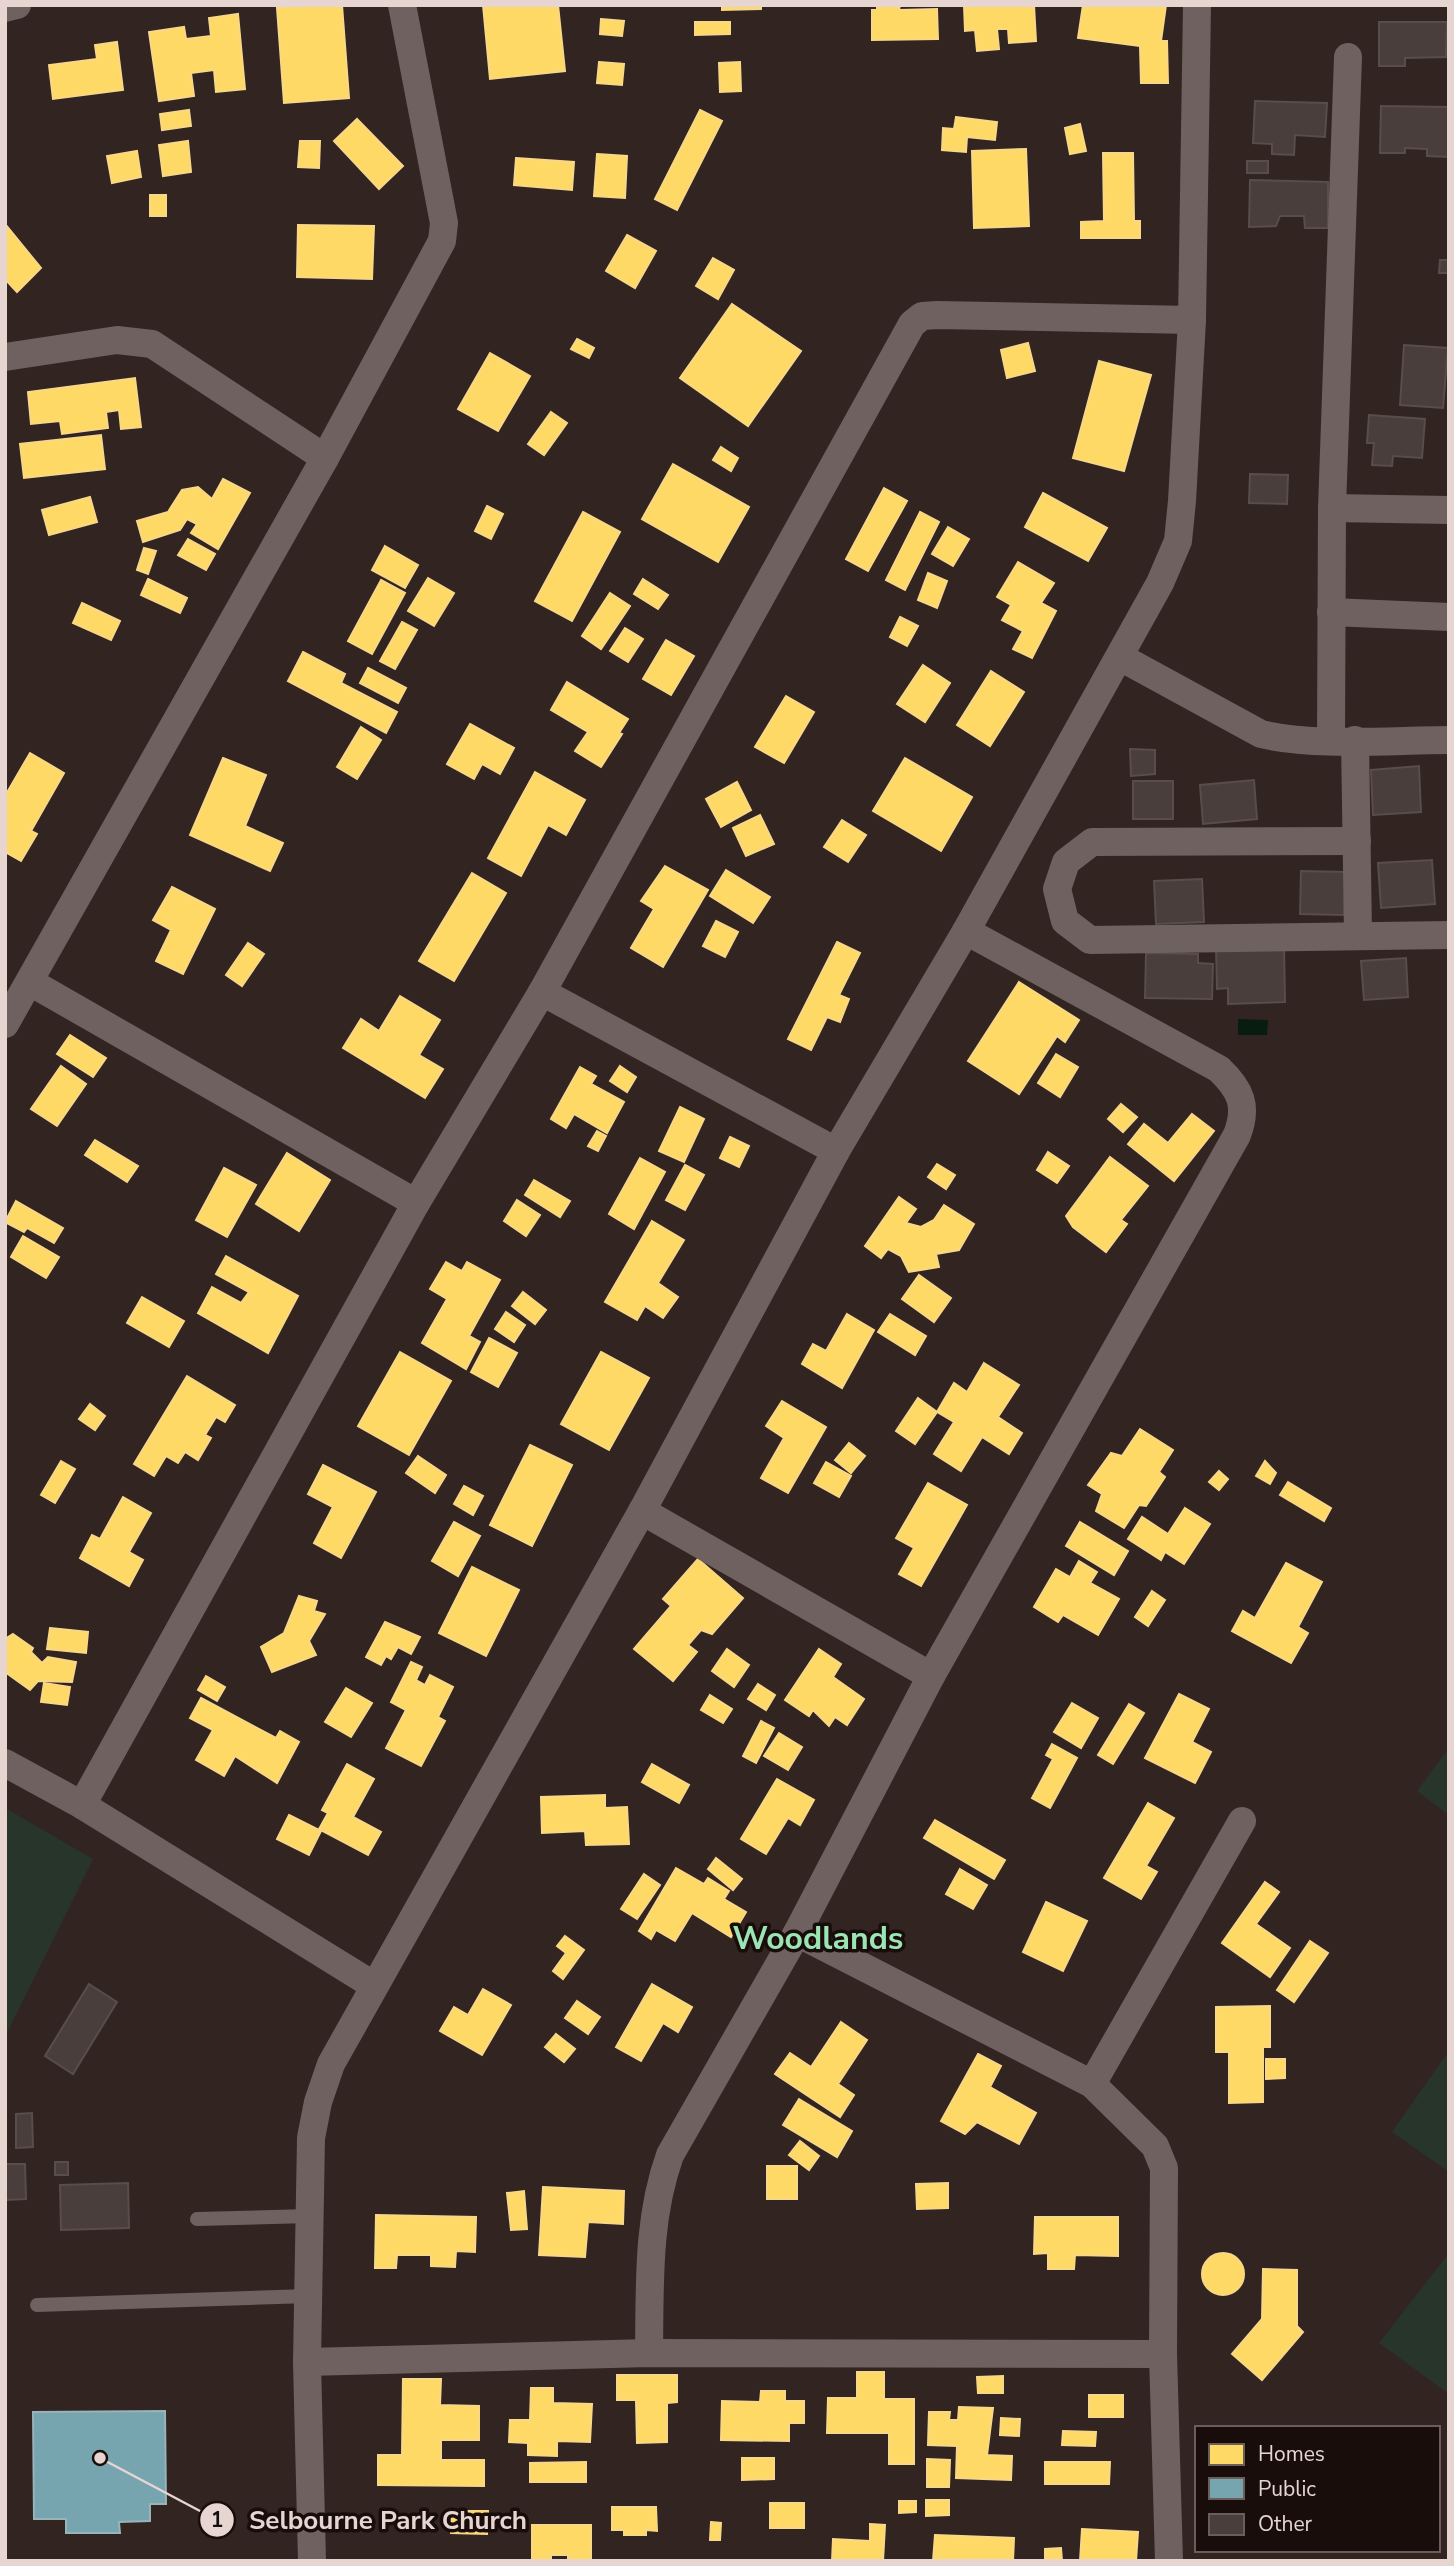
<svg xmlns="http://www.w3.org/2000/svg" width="1454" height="2566" font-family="'Nunito Sans',sans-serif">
<rect width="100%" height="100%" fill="#322421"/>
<g fill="#27352a">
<path d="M1449 1748V1815L1417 1791Z"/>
<path d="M5 1808 93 1859 5 2037Z"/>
<path d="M1449 2051V2172L1392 2132Z"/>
<path d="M1449 2253V2394L1379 2343Z"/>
</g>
<path fill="#081d0f" d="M1238 1019 1268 1020 1267 1035H1238Z"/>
<g fill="#ffd966" stroke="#f8d886" stroke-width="2">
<path d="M306 5H342L349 98 284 103 277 8Z"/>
<path d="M483 5H558L565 71 490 79Z"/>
<path d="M722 5H761V9L722 10Z"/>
<path d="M877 5H900L899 10 937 9 938 39 872 40V10H877Z"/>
<path d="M964 5H1034L1036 41 1009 43 1008 29H997L999 49 977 51 975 30 965 31Z"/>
<path d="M1083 5H1166L1161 41H1167L1168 83H1141L1140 46 1078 38Z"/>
<path d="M238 14 245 89 216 92 214 70 191 73 194 96 159 101 149 32 184 27 186 39 211 36 209 18Z"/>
<path d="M601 19 624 21 622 36 600 34Z"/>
<path d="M695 22H730V34L695 35Z"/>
<path d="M117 42 123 90 53 99 49 65 97 59 95 45Z"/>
<path d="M599 62 624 64 622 85 597 83Z"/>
<path d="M740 62 741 91 720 92 719 63Z"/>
<path d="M189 110 191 126 162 130 160 114Z"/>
<path d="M700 110 722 121 677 210 655 199Z"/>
<path d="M956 117 997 122 995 140 967 137 966 152 942 150 943 128 954 129Z"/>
<path d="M357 119 403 166 379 189 334 141Z"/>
<path d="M1080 124 1086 151 1070 154 1065 128Z"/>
<path d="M188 141 191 172 163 176 159 145Z"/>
<path d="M300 141H320L319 168 298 167Z"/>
<path d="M1026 149 1029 226 974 228 972 151Z"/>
<path d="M137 151 141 177 112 183 107 156Z"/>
<path d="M1103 153H1133L1134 221H1140V238H1081V222L1104 221Z"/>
<path d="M597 154 627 156 625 198 594 196Z"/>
<path d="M516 158 574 162 572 190 514 185Z"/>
<rect x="150" y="195" width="16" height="21"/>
<path d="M5 224 41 268 17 292 5 279Z"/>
<path d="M298 225 374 226 372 279 297 277Z"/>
<path d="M627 235 656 251 635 288 606 271Z"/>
<path d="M713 258 734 270 718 299 696 286Z"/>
<path d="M732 304 801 351 748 426 680 378Z"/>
<path d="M577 339 594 348 589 358 571 349Z"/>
<path d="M1028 343 1035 371 1007 378 1001 350Z"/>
<path d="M490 353 530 376 498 431 458 409Z"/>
<path d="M1099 361 1151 375 1124 471 1073 458Z"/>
<path d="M135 378 141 427 121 429 119 410 106 412 108 428 62 434 60 421 31 424 28 392Z"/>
<path d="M551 412 567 423 544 455 528 444Z"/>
<path d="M101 435 105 469 24 478 20 444Z"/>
<path d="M721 447 738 458 731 471 713 460Z"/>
<path d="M673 464 749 507 718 562 642 519Z"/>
<path d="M223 479 250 493 218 549 191 533 197 524 187 519 180 530 143 542 137 521 168 512 182 490 198 487 212 499Z"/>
<path d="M884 488 907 501 868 571 846 559Z"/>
<path d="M1043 493 1107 528 1088 561 1025 527Z"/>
<path d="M90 497 97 522 49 535 42 510Z"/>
<path d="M487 506 503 514 491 539 475 531Z"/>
<path d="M583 512 620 532 572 621 535 601Z"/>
<path d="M920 512 939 522 905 590 886 580Z"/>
<path d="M948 527 969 539 953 566 932 554Z"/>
<path d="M188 539 215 554 206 570 178 555Z"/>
<path d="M385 546 418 565 405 588 372 570Z"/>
<path d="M144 548 156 551 148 574 137 570Z"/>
<path d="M1018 562 1054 583 1041 603 1056 611 1032 658 1013 649 1023 631 1002 620 1011 605 997 597Z"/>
<path d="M928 573 947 581 937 608 918 600Z"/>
<path d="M428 578 454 593 434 626 408 611Z"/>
<path d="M148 579 187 598 180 613 141 595Z"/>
<path d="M643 579 668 595 658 609 634 594Z"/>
<path d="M381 580 405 593 372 654 348 641Z"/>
<path d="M610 593 630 606 601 649 582 636Z"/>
<path d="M82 603 120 621 111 640 73 623Z"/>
<path d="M900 617 918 626 907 646 890 637Z"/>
<path d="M402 622 417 630 395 669 380 661Z"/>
<path d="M625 628 643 639 628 662 610 651Z"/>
<path d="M666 640 694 656 671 695 643 679Z"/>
<path d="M303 652 345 674 341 683 397 712 386 733 288 681Z"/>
<path d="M923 665 950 683 925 722 897 704Z"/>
<path d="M368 668 406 688 398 703 360 683Z"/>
<path d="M991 671 1024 692 990 746 957 725Z"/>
<path d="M567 682 628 719 619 733 622 734 601 767 575 751 588 732 551 710Z"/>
<path d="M786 696 814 712 784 763 755 747Z"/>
<path d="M470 724 514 748 500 774 482 764 474 779 447 764Z"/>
<path d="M361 727 381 740 357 779 337 767Z"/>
<path d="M30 753 64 773 31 831 37 834 21 861 5 852V796Z"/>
<path d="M223 758 266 775 245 826 283 843 270 871 190 835Z"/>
<path d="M905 758 972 797 941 851 873 811Z"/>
<path d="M535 772 585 800 566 835 548 825 521 876 488 858Z"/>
<path d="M737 782 751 810 721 827 706 799Z"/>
<path d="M760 815 774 844 746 856 733 828Z"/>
<path d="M842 820 866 835 848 862 824 847Z"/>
<path d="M665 866 708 890 663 967 631 948 654 909 641 901Z"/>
<path d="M726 870 770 897 753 923 710 896Z"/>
<path d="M472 873 506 893 454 981 419 961Z"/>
<path d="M172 887 215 909 183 974 156 961 171 930 153 920Z"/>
<path d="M716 921 738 932 725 957 703 946Z"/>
<path d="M837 942 860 953 839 995 849 999 840 1022 827 1017 811 1050 788 1039Z"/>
<path d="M248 943 264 954 242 986 226 975Z"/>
<path d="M1019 982 1079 1020 1065 1042 1057 1036 1019 1094 968 1061Z"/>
<path d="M400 996 440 1020 419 1055 443 1069 425 1098 343 1048 361 1019 379 1031Z"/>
<path d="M70 1035 106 1058 93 1077 57 1054Z"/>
<path d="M1056 1054 1078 1067 1060 1097 1038 1083Z"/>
<path d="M61 1066 86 1084 57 1126 31 1109Z"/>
<path d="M620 1066 636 1077 627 1092 610 1081Z"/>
<path d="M580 1067 596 1076 591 1084 624 1102 607 1133 574 1114 566 1128 551 1119Z"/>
<path d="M1121 1104 1137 1117 1123 1132 1108 1119Z"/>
<path d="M680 1107 704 1119 684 1162 659 1151Z"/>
<path d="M1192 1114 1214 1131 1174 1181 1128 1144 1144 1124 1168 1143Z"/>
<path d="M597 1131 606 1136 598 1151 588 1146Z"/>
<path d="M730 1137 749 1146 739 1167 720 1158Z"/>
<path d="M95 1140 138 1166 127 1182 85 1155Z"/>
<path d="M1048 1152 1069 1166 1057 1183 1037 1170Z"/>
<path d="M287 1153 330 1180 299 1231 256 1204Z"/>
<path d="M1110 1157 1148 1186 1121 1220 1127 1224 1106 1252 1073 1227 1066 1216Z"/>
<path d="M640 1158 665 1172 634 1229 609 1214Z"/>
<path d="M937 1164 955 1175 946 1189 928 1177Z"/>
<path d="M685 1165 704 1175 685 1210 666 1200Z"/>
<path d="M224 1168 256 1185 227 1237 196 1220Z"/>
<path d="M534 1180 570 1201 560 1217 525 1195Z"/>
<path d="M899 1197 916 1209 906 1223 921 1227 934 1220 944 1205 974 1224 959 1250 936 1254 939 1267 909 1272 901 1256 888 1249 881 1258 865 1246Z"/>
<path d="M517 1200 540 1215 526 1236 504 1221Z"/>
<path d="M16 1201 63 1228 54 1243 27 1228 24 1232 5 1222Z"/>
<path d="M652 1221 684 1240 658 1283 678 1297 663 1318 645 1306 637 1320 605 1302Z"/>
<path d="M23 1236 59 1257 46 1278 11 1257Z"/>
<path d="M226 1256 298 1296 268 1353 198 1313 212 1287 241 1303 249 1292 216 1274Z"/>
<path d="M446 1262 462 1271 467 1262 500 1280 469 1336 480 1342 466 1369 422 1343 447 1299 430 1289Z"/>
<path d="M919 1275 951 1298 934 1322 902 1299Z"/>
<path d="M523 1292 546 1310 535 1324 512 1306Z"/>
<path d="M142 1297 184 1321 169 1347 127 1323Z"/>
<path d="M506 1312 525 1325 514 1342 495 1329Z"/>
<path d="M847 1314 874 1330 842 1388 802 1364 813 1344 826 1351Z"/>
<path d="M890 1314 926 1336 915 1355 878 1332Z"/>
<path d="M489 1338 517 1353 498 1387 471 1372Z"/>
<path d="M400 1352 451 1381 409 1455 358 1426Z"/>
<path d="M601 1352 649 1378 609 1450 561 1424Z"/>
<path d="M984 1363 1019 1385 998 1417 1022 1433 1009 1454 982 1437 961 1471 934 1454 954 1422 937 1412 954 1383 967 1392Z"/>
<path d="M187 1376 235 1405 225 1422 216 1417 205 1435 211 1438 198 1460 185 1452 178 1463 166 1456 154 1476 134 1464Z"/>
<path d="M918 1398 937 1412 915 1444 896 1431Z"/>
<path d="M782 1401 826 1427 788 1493 761 1478 784 1438 766 1426Z"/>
<path d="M90 1404 105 1416 95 1430 79 1419Z"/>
<path d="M1140 1429 1173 1450 1159 1472 1165 1477 1146 1506 1139 1505 1124 1528 1096 1511 1102 1494 1088 1485 1111 1453 1122 1456Z"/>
<path d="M849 1443 865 1456 851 1473 835 1460Z"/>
<path d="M530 1445 572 1465 532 1546 490 1525Z"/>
<path d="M418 1456 446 1475 435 1493 406 1473Z"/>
<path d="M61 1461 75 1469 55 1503 41 1495Z"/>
<path d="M1265 1461 1276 1473 1270 1484 1256 1476Z"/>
<path d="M826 1462 851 1476 839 1497 814 1483Z"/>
<path d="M323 1465 376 1492 341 1558 314 1543 333 1507 308 1494Z"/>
<path d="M1219 1471 1228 1479 1219 1490 1209 1482Z"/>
<path d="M1288 1482 1331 1508 1324 1521 1280 1495Z"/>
<path d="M928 1483 967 1505 921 1586 899 1574 914 1548 896 1538Z"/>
<path d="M464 1486 483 1496 473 1515 454 1504Z"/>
<path d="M123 1497 151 1513 129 1552 143 1560 129 1586 80 1558 92 1535 100 1539Z"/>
<path d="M1185 1508 1210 1524 1184 1564 1165 1552 1161 1560 1128 1539 1142 1517 1168 1534Z"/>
<path d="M454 1522 480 1536 458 1576 432 1561Z"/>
<path d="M1080 1522 1128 1551 1114 1575 1066 1546Z"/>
<path d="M698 1559 743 1598 712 1634 701 1630 688 1645 697 1652 673 1681 634 1649 671 1606 663 1599Z"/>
<path d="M1079 1561 1097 1572 1090 1583 1119 1599 1098 1635 1063 1615 1058 1622 1034 1607 1056 1569 1070 1577Z"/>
<path d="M1286 1563 1322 1582 1298 1627 1308 1633 1291 1663 1232 1631 1243 1611 1255 1618Z"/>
<path d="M472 1567 519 1590 486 1656 439 1633Z"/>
<path d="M1152 1591 1165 1600 1148 1626 1135 1617Z"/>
<path d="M299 1596 317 1601 314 1611 325 1614 309 1641 316 1655 272 1672 261 1647 284 1633Z"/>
<path d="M385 1622 420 1637 411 1654 398 1647 391 1659 386 1656 381 1665 366 1657Z"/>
<path d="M50 1628 88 1632 86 1653 47 1649Z"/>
<path d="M13 1634 33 1648 31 1652 42 1663 48 1657 76 1662 72 1682 38 1681 30 1690 5 1672V1639Z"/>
<path d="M727 1649 749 1665 734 1687 712 1671Z"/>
<path d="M819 1649 841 1664 833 1677 864 1699 847 1725 835 1717 829 1726 813 1710 809 1716 785 1700Z"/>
<path d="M411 1662 422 1667 416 1680 425 1685 430 1675 453 1687 438 1717 445 1721 421 1766 386 1748 406 1710 391 1702Z"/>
<path d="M206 1676 225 1687 217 1701 198 1690Z"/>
<path d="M44 1683 70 1687 67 1705 41 1702Z"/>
<path d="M758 1684 775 1695 766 1710 748 1699Z"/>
<path d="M346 1688 372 1703 351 1737 325 1722Z"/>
<path d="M1179 1694 1209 1709 1192 1742 1211 1752 1195 1783 1145 1758Z"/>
<path d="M710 1695 732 1709 723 1723 701 1710Z"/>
<path d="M201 1698 276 1738 280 1731 299 1742 277 1783 235 1756 224 1776 196 1760 213 1730 190 1718Z"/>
<path d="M1072 1703 1098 1718 1081 1748 1054 1732Z"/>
<path d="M1129 1704 1144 1713 1113 1764 1098 1755Z"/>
<path d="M761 1721 774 1728 756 1763 743 1756Z"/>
<path d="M779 1733 802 1747 788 1770 764 1756Z"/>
<path d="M1052 1744 1077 1758 1050 1808 1032 1798 1053 1759 1046 1755Z"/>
<path d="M347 1764 374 1779 353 1817 381 1832 368 1855 319 1829 328 1813 322 1810Z"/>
<path d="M652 1764 689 1785 679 1803 642 1782Z"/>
<path d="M777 1779 814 1800 800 1825 788 1818 766 1854 741 1839Z"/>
<path d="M605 1795V1808L627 1807 629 1844 586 1845 585 1831 542 1833 541 1797Z"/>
<path d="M1148 1803 1174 1818 1146 1866 1157 1872 1141 1899 1104 1878Z"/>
<path d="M289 1815 321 1831 309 1855 277 1839Z"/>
<path d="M935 1820 1005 1860 994 1879 924 1838Z"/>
<path d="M716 1858 742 1879 733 1890 708 1869Z"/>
<path d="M676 1868 704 1884 708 1878 729 1891 724 1899 746 1912 731 1937 692 1913 675 1941 656 1930 651 1939 639 1931Z"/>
<path d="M960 1869 987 1885 973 1909 946 1894Z"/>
<path d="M644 1874 660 1885 637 1919 621 1909Z"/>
<path d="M1265 1882 1279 1892 1256 1924 1290 1948 1270 1977 1222 1943Z"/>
<path d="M1046 1902 1087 1921 1063 1971 1023 1952Z"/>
<path d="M565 1936 584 1950 563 1979 553 1971 566 1953 557 1946Z"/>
<path d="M1310 1941 1328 1953 1294 2002 1277 1990Z"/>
<path d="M652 1984 692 2007 678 2032 663 2023 641 2061 616 2047Z"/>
<path d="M483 1989 511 2005 482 2055 440 2031 454 2007 468 2015Z"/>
<path d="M577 2001 600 2017 588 2034 565 2018Z"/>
<path d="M1270 2006V2047H1263V2102L1229 2103V2052H1216V2007Z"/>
<path d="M841 2022 867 2040 838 2084 854 2095 840 2117 775 2074 790 2053 811 2067Z"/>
<path d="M556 2034 575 2049 564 2062 545 2047Z"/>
<path d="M978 2054 1001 2066 990 2087 1036 2113 1019 2144 977 2122 965 2134 941 2121Z"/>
<path d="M1266 2059H1285V2078L1266 2079Z"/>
<path d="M799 2099 852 2131 837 2157 783 2125Z"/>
<path d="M800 2141 819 2156 809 2170 789 2155Z"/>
<rect x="767" y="2166" width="30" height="33"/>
<path d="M948 2183V2208L917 2209 916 2184Z"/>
<path d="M543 2187 624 2191 623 2224 588 2222 585 2257 539 2255Z"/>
<path d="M524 2191 527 2229 511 2230 507 2193Z"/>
<path d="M376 2215 476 2217 475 2252 456 2251 455 2267 431 2266V2255H397L396 2268H375Z"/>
<path d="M1035 2217H1118V2256L1075 2255 1074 2269H1048V2253L1034 2254Z"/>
<circle cx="1223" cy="2274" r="21"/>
<path d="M1263 2269 1297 2270V2326L1303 2332 1262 2380 1232 2354 1262 2319Z"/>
<path d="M857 2372H884V2399H914V2464H889V2433H827L828 2398H857Z"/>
<path d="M617 2375H677V2402L667 2403V2442L637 2443 636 2400H617Z"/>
<path d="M1003 2376V2393H978L977 2377Z"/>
<path d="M403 2379H441L440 2405 479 2406V2440H441V2460H484V2486L378 2485V2455H402Z"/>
<path d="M531 2388H553V2403L592 2404 590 2442 557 2441V2456L528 2455V2443L509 2442 510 2420H530Z"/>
<path d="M761 2391H785V2401H804V2423H789V2441L721 2440 722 2401 760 2402Z"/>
<rect x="1089" y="2395" width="34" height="22"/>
<path d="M959 2407 993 2408 987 2455 1012 2456 1011 2480 956 2478 957 2446 928 2445 929 2412H950L949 2420H958Z"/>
<path d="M1001 2418 1020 2419 1019 2436 1000 2435Z"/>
<path d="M1063 2431 1096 2432 1095 2446 1062 2445Z"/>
<path d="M742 2458H774V2479L742 2480Z"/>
<path d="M927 2459 950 2460 949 2487H927Z"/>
<path d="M586 2462V2482H530V2463Z"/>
<path d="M1045 2462H1110L1109 2484H1045Z"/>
<path d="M926 2500H949V2515L926 2516Z"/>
<path d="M899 2501H916V2512L899 2513Z"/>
<rect x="770" y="2503" width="34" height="25"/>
<path d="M612 2507H656L657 2531 646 2530V2535H624V2530H612Z"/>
<path d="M452 2511H488L487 2534 451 2533Z"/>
<path d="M711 2522 721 2523 720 2540H710Z"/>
<path d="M870 2524 885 2525 883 2561H832L833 2539 870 2541Z"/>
<path d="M532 2525H591V2561H568V2555H551V2561H532Z"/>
<path d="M1082 2529 1138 2532 1136 2561H1080Z"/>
<path d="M935 2535 1014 2538 1013 2561H933Z"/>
<path d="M1061 2548 1062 2561H1045V2549Z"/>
</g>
<path fill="#76a5af" stroke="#98b3b9" stroke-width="2" d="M165 2411 166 2504H150V2521L119 2522 120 2533H66V2519H34L33 2412Z"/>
<g fill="#493e3b" stroke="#584d4a" stroke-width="2">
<path d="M1379 22H1447L1446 57 1405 58V66H1379Z"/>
<path d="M1255 101 1327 103 1325 137 1295 135 1294 155 1272 154V144L1253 143Z"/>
<path d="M1381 106 1449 107V157L1427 156V149L1405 148V153H1380Z"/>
<rect x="1247" y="161" width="21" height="12"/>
<path d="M1250 180 1328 182V228H1305L1304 216H1280L1276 226 1249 227Z"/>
<path d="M1440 260H1449V273H1439Z"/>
<path d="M1404 345 1448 348 1443 408 1400 405Z"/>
<path d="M1369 415 1425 419 1422 458 1393 456 1392 466 1372 465 1374 443H1367Z"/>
<path d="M1250 474 1288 475 1287 504 1249 503Z"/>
<path d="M1130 749 1155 750V774L1131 776Z"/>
<path d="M1419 766 1421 812 1373 815 1371 770Z"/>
<path d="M1254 780 1257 819 1203 824 1200 785Z"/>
<rect x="1133" y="781" width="40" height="38"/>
<path d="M1432 860 1435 904 1381 908 1378 863Z"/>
<path d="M1301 871 1346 872 1344 915 1300 914Z"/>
<path d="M1202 879 1204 922 1156 924 1154 881Z"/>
<path d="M1284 946 1285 1002 1228 1004V988L1217 989 1216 948Z"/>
<path d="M1146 953 1198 954V963L1213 964 1212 999 1145 998Z"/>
<path d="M1406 958 1408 997 1364 1000 1361 961Z"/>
<path d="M89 1984 117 2002 73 2074 45 2056Z"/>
<path d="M32 2113 33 2147 16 2148V2114Z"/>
<rect x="55" y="2162" width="13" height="13"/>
<path d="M5 2164H25L26 2199 5 2200Z"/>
<path d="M128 2183 129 2228 61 2230 60 2185Z"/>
</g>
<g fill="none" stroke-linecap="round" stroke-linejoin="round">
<g stroke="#6e615f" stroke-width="14">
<path d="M197 2219 310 2216"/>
<path d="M37 2305 309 2296"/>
</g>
<g stroke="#6e615f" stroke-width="28">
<path d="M5 8 17 5"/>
<path d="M5 357 117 340 152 344 325 458"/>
<path d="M1332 508 1449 510"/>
<path d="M1331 612 1449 617"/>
<path d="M1120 657 1261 734C1315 747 1392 740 1449 740"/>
<path d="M1331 739 1332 508 1348 57"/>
<path d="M1355 740 1358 934"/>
<path d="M1357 841 1092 842 1066 862 1057 889 1065 921 1090 940 1449 935"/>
<path d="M30 982 416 1203"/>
<path d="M542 992 836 1151"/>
<path d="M5 1024 325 458 442 241 444 223 402 5"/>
<path d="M642 1511 931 1676"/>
<path d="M5 1763 82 1805 373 1985"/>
<path d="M82 1805 416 1203 542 992 912 324 922 316 937 315 1192 320"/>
<path d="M797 1933 1092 2084 1155 2146 1164 2168 1163 2354 1169 2561"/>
<path d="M1092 2084 1242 1821"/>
<path d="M649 2353C650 2285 647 2219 670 2155L797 1933 931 1676 1237 1135C1248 1106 1241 1090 1219 1069L966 931"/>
<path d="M307 2362 649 2353 1163 2354"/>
<path d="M312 2561 307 2362 311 2138 318 2102 331 2064 642 1511 836 1151 966 931 1160 583 1178 541 1182 501 1192 320 1197 5"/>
</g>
</g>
<g text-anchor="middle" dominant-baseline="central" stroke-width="7" stroke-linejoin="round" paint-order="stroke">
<g font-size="32" font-weight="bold" fill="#9ce4b3" stroke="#180d0b">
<text x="818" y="1938">Woodlands</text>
</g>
</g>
<path fill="none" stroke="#e6d5d1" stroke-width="2.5" d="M100 2458L217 2520"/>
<g fill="#e6d5d1" stroke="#180d0b" stroke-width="2.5">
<circle cx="100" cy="2458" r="7"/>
<circle cx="217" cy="2520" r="18"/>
</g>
<g font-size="21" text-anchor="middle" font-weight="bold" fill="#111">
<text x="217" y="2527">1</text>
</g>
<g font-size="26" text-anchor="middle" font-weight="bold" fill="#e6d5d1" stroke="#180d0b" stroke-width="7" stroke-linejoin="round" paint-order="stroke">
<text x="388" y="2529">Selbourne Park Church</text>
</g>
<rect width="1454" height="2566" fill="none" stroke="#e6d5d1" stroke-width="14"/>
<rect x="1195" y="2426" width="245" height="126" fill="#180d0b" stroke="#6a5d5a" stroke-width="2"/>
<rect x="1209" y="2444" width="35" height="21" fill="#ffd966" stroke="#6a5d5a" stroke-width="2"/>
<text x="1258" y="2461" font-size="21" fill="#e6d5d1">Homes</text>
<rect x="1209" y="2478" width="35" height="21" fill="#76a5af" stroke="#6a5d5a" stroke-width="2"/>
<text x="1258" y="2496" font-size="21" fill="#e6d5d1">Public</text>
<rect x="1209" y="2514" width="35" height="21" fill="#493e3b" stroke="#6a5d5a" stroke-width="2"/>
<text x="1258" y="2531" font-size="21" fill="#e6d5d1">Other</text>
</svg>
